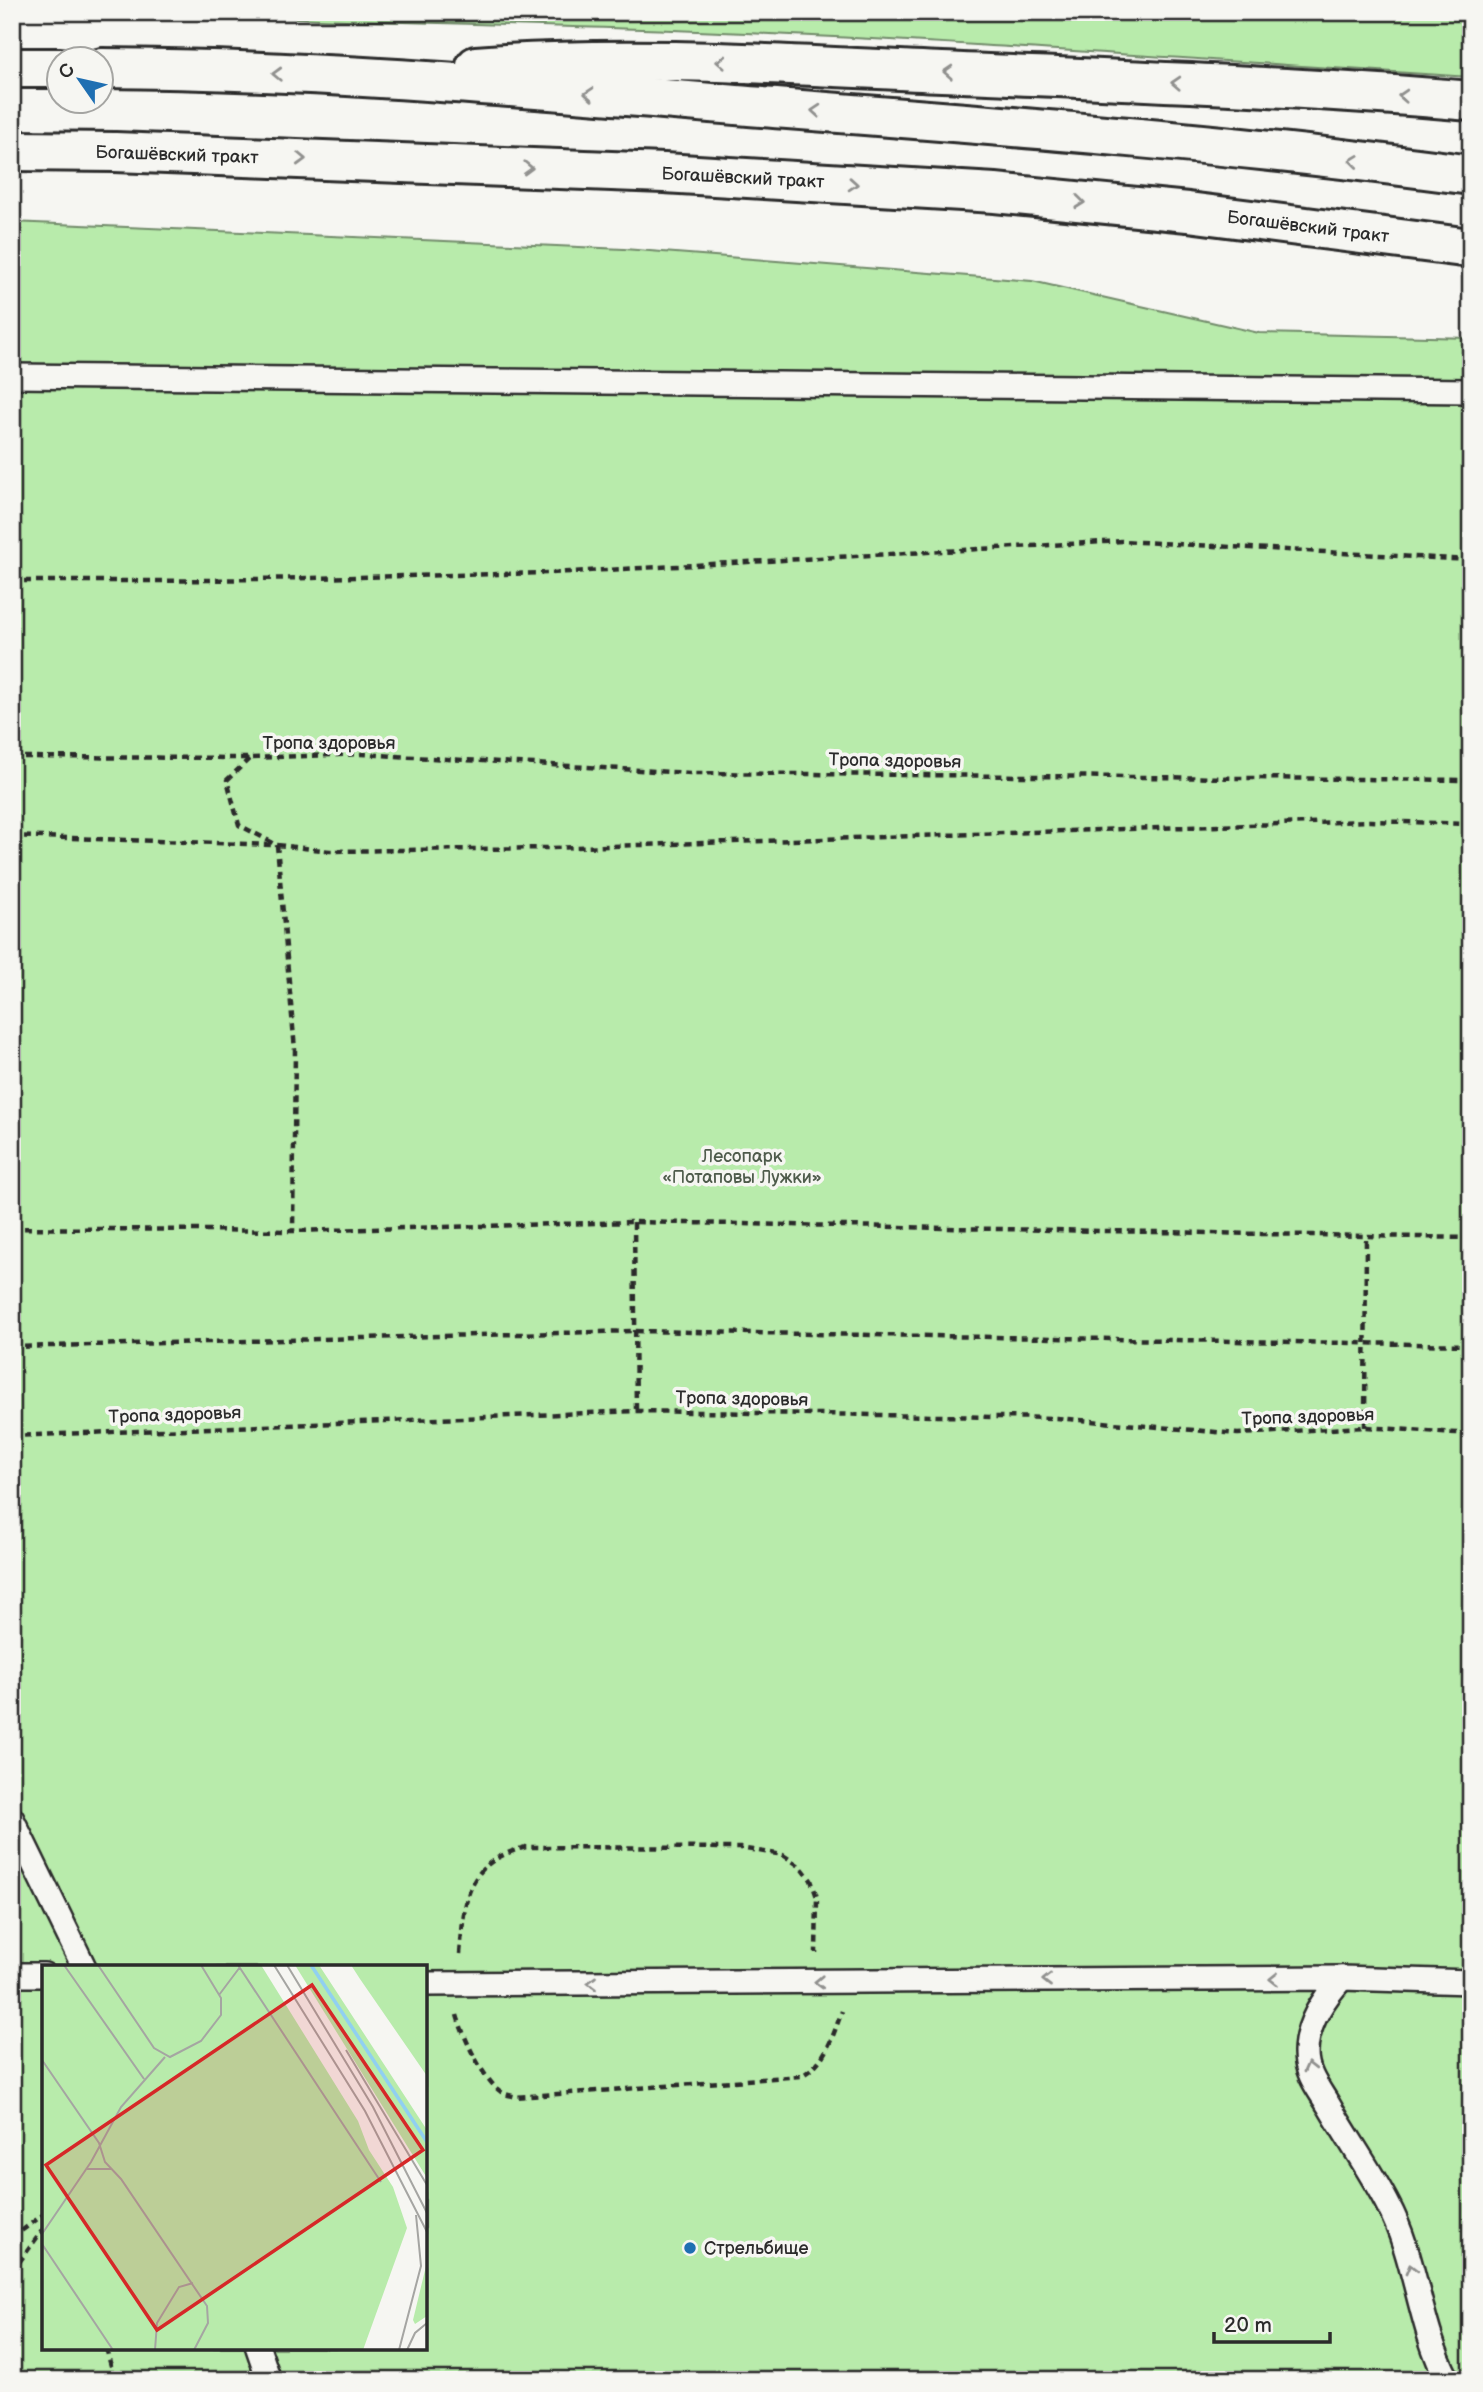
<svg xmlns="http://www.w3.org/2000/svg" width="1483" height="2392" font-family="'Balsamiq Sans',sans-serif">
<rect width="100%" height="100%" fill="#f6f6f2"/>
<filter id="ink" filterUnits="userSpaceOnUse"><feTurbulence type="fractalNoise" baseFrequency=".0143" numOctaves="2"/><feDisplacementMap in="SourceGraphic" scale="14" xChannelSelector="R" yChannelSelector="G"/><feConvolveMatrix kernelMatrix="1 2 1 2 8 2 1 2 1" color-interpolation-filters="sRGB"/></filter>
<g filter="url(#ink)">
<g fill="#b8ebab" stroke="#728b6b" stroke-width="2" fill-rule="evenodd">
<path d="M169 12H1471V77C1205 60 939 40 673 30 505 24 337 22 169 12Z"/>
<path d="M12 222 624 249 1032 281 1259 333 1471 338V2380H12ZM44 1967H425V2348H44Z"/>
</g>
<g fill="none" stroke-linecap="round" stroke-linejoin="round">
<g stroke="#2b2b2b" stroke-width="28">
<g id="pedestrian">
<path d="M12 376 1471 391"/>
<path d="M12 1819 84 1967"/>
<path d="M12 1975H44"/>
<path d="M1342 1978C1323 1999 1306 2024 1306 2053 1306 2074 1319 2089 1329 2106 1348 2139 1370 2170 1387 2203 1417 2258 1418 2325 1448 2380"/>
<path d="M425 1984 1342 1978 1471 1982"/>
<path d="M258 2348 269 2380"/>
</g>
</g>
<g stroke="#2b2b2b" stroke-width="44">
<g id="primary">
<path d="M476 66C632 54 787 65 942 72 1118 80 1295 86 1471 101"/>
<path d="M12 68H60"/>
<path d="M102 68C313 69 525 88 736 105 981 124 1227 142 1471 175"/>
<path d="M12 151 115 152 664 173 995 193 1188 212 1471 248"/>
</g>
</g>
<g stroke="#2b2b2b" stroke-width="4.5" stroke-dasharray="7 5" stroke-linecap="butt">
<path d="M12 581H159L552 573 1122 541 1471 560"/>
<path d="M12 757 249 758 361 754 690 773 1471 780"/>
<path d="M249 759 227 780 239 825 277 845 330 851 549 848 1370 821 1471 824"/>
<path d="M12 836 273 845"/>
<path d="M277 845 295 1050 293 1231"/>
<path d="M634 1222 636 1411"/>
<path d="M12 1228 293 1231 634 1222 1471 1238"/>
<path d="M12 1347 635 1331 1471 1345"/>
<path d="M1365 1427 1366 1235"/>
<path d="M12 1436 636 1411 1057 1418 1238 1434 1365 1427 1471 1434"/>
<path d="M460 1954C465 1899 464 1863 526 1847L740 1848 783 1855 801 1867 811 1880 817 1897 816 1953"/>
<path d="M457 2015C463 2036 482 2078 500 2091 505 2095 510 2095 516 2097L801 2076C826 2063 833 2035 842 2011"/>
<path d="M12 2238 44 2214"/>
<path d="M12 2272 44 2228"/>
<path d="M106 2348 115 2380"/>
</g>
<use href="#pedestrian" stroke="#f6f6f2" stroke-width="23"/>
<use href="#primary" stroke="#f6f6f2" stroke-width="38"/>
</g>
<defs><path id="oneway-chevron" d="M-2-3.5L2.5 0L-2 3.5" fill="none" stroke-width="1.6" stroke-linecap="round" stroke-linejoin="round" transform="scale(1.75)"/></defs>
<g stroke="#90908e">
<use href="#oneway-chevron" transform="translate(721 62) rotate(-177)"/>
<use href="#oneway-chevron" transform="translate(948 72) rotate(-177)"/>
<use href="#oneway-chevron" transform="translate(277 74) rotate(-178)"/>
<use href="#oneway-chevron" transform="translate(1176 83) rotate(-177)"/>
<use href="#oneway-chevron" transform="translate(589 94) rotate(-176)"/>
<use href="#oneway-chevron" transform="translate(1403 96) rotate(-177)"/>
<use href="#oneway-chevron" transform="translate(816 111) rotate(-176)"/>
<use href="#oneway-chevron" transform="translate(301 159) rotate(2)"/>
<use href="#oneway-chevron" transform="translate(1354 161) rotate(-173)"/>
<use href="#oneway-chevron" transform="translate(528 168) rotate(2)"/>
<use href="#oneway-chevron" transform="translate(853 184) rotate(4)"/>
<use href="#oneway-chevron" transform="translate(1080 202) rotate(6)"/>
<use href="#oneway-chevron" transform="translate(1274 1979) rotate(180)"/>
<use href="#oneway-chevron" transform="translate(1047 1980) rotate(180)"/>
<use href="#oneway-chevron" transform="translate(819 1982) rotate(178)"/>
<use href="#oneway-chevron" transform="translate(592 1983) rotate(180)"/>
<use href="#oneway-chevron" transform="translate(1309 2067) rotate(-104)"/>
<use href="#oneway-chevron" transform="translate(1411 2269) rotate(-105)"/>
</g>
</g>
<circle fill="#1f6fb2" stroke="#f6f6f2" stroke-width="2.5" cx="690" cy="2248" r="7"/>
<g text-anchor="middle" dominant-baseline="central" stroke-width="7" stroke-linejoin="round" paint-order="stroke">
<g font-size="18" fill="#2b2b2b" stroke="#f6f6f2">
<text transform="translate(177 155) rotate(2)">Богашёвский тракт</text>
<text transform="translate(743 178) rotate(3)">Богашёвский тракт</text>
<text transform="translate(1308 227) rotate(7)">Богашёвский тракт</text>
<text x="329" y="743">Тропа здоровья</text>
<text transform="translate(895 761) rotate(1)">Тропа здоровья</text>
<text transform="translate(742 1399) rotate(1)">Тропа здоровья</text>
<text transform="translate(175 1415) rotate(-2)">Тропа здоровья</text>
<text transform="translate(1308 1417) rotate(-2)">Тропа здоровья</text>
</g>
<g font-size="18" fill="#4e5b4b" stroke="#f6f6f2">
<text x="742" y="1156">Лесопарк<tspan x="742" dy="21">«Потаповы Лужки»</tspan></text>
</g>
<g font-size="18" fill="#2b2b2b" stroke="#f6f6f2" text-anchor="start">
<text x="704" y="2248">Стрельбище</text>
</g>
</g>
<g transform="translate(42 1965)">
<rect width="385" height="385" fill="#f6f6f2"/>
<path d="M0 0H219L316 156 327 185 351 222 365 263 321 385H0ZM253 0H277L385 165V213ZM309 0H385V111L318 14ZM385 297V351L373 359 371 355Z" fill="#b8ebab"/>
<path fill="none" stroke="#90d0f1" stroke-width="3.5" d="M269 0 385 177"/>
<path fill="none" stroke="#a5a5a2" stroke-width="2" d="M22 0 102 114M56 0 112 83 128 92 159 76 179 50V33L159 0M196 0 339 217M232 0 323 146 385 267M245 0 331 142 385 248M177 30 198 2M304 85 385 220M0 95 57 178 63 197 79 214 165 341 166 358 152 385M45 204H69M0 269 49 197 79 142 123 92M0 279 71 385M113 385 115 358 137 322 151 318M357 385 379 301 374 250M365 385 373 368 385 358"/>
<path fill="#d62828" fill-opacity="0.15" stroke="#d62828" stroke-width="3.5" d="M270 20 381 185 115 365 4 200Z"/>
<rect width="385" height="385" fill="none" stroke="#2b2b2b" stroke-width="3.5"/>
</g>
<rect width="1483" height="2392" fill="none" stroke="#f6f6f2" stroke-width="42"/>
<rect x="21" y="21" width="1441" height="2350" fill="none" stroke="#2b2b2b" stroke-width="2.5" filter="url(#ink)"/>
<g transform="translate(80 80) rotate(304)"><circle r="33" fill="#f6f6f2" stroke="#a5a5a2" stroke-width="2"/>
<path d="M0-5L12 26L0 18L-12 26Z" fill="#1f6fb2"/>
<text y="-10" font-size="19" font-weight="bold" text-anchor="middle" fill="#2b2b2b">С</text>
</g>
<path d="M1214 2332v10h116v-10" fill="none" stroke="#2b2b2b" stroke-width="3.5"/>
<text x="1224" y="2332" font-size="21" fill="#2b2b2b" stroke="#f6f6f2" stroke-width="5" paint-order="stroke">20 m</text>
</svg>
